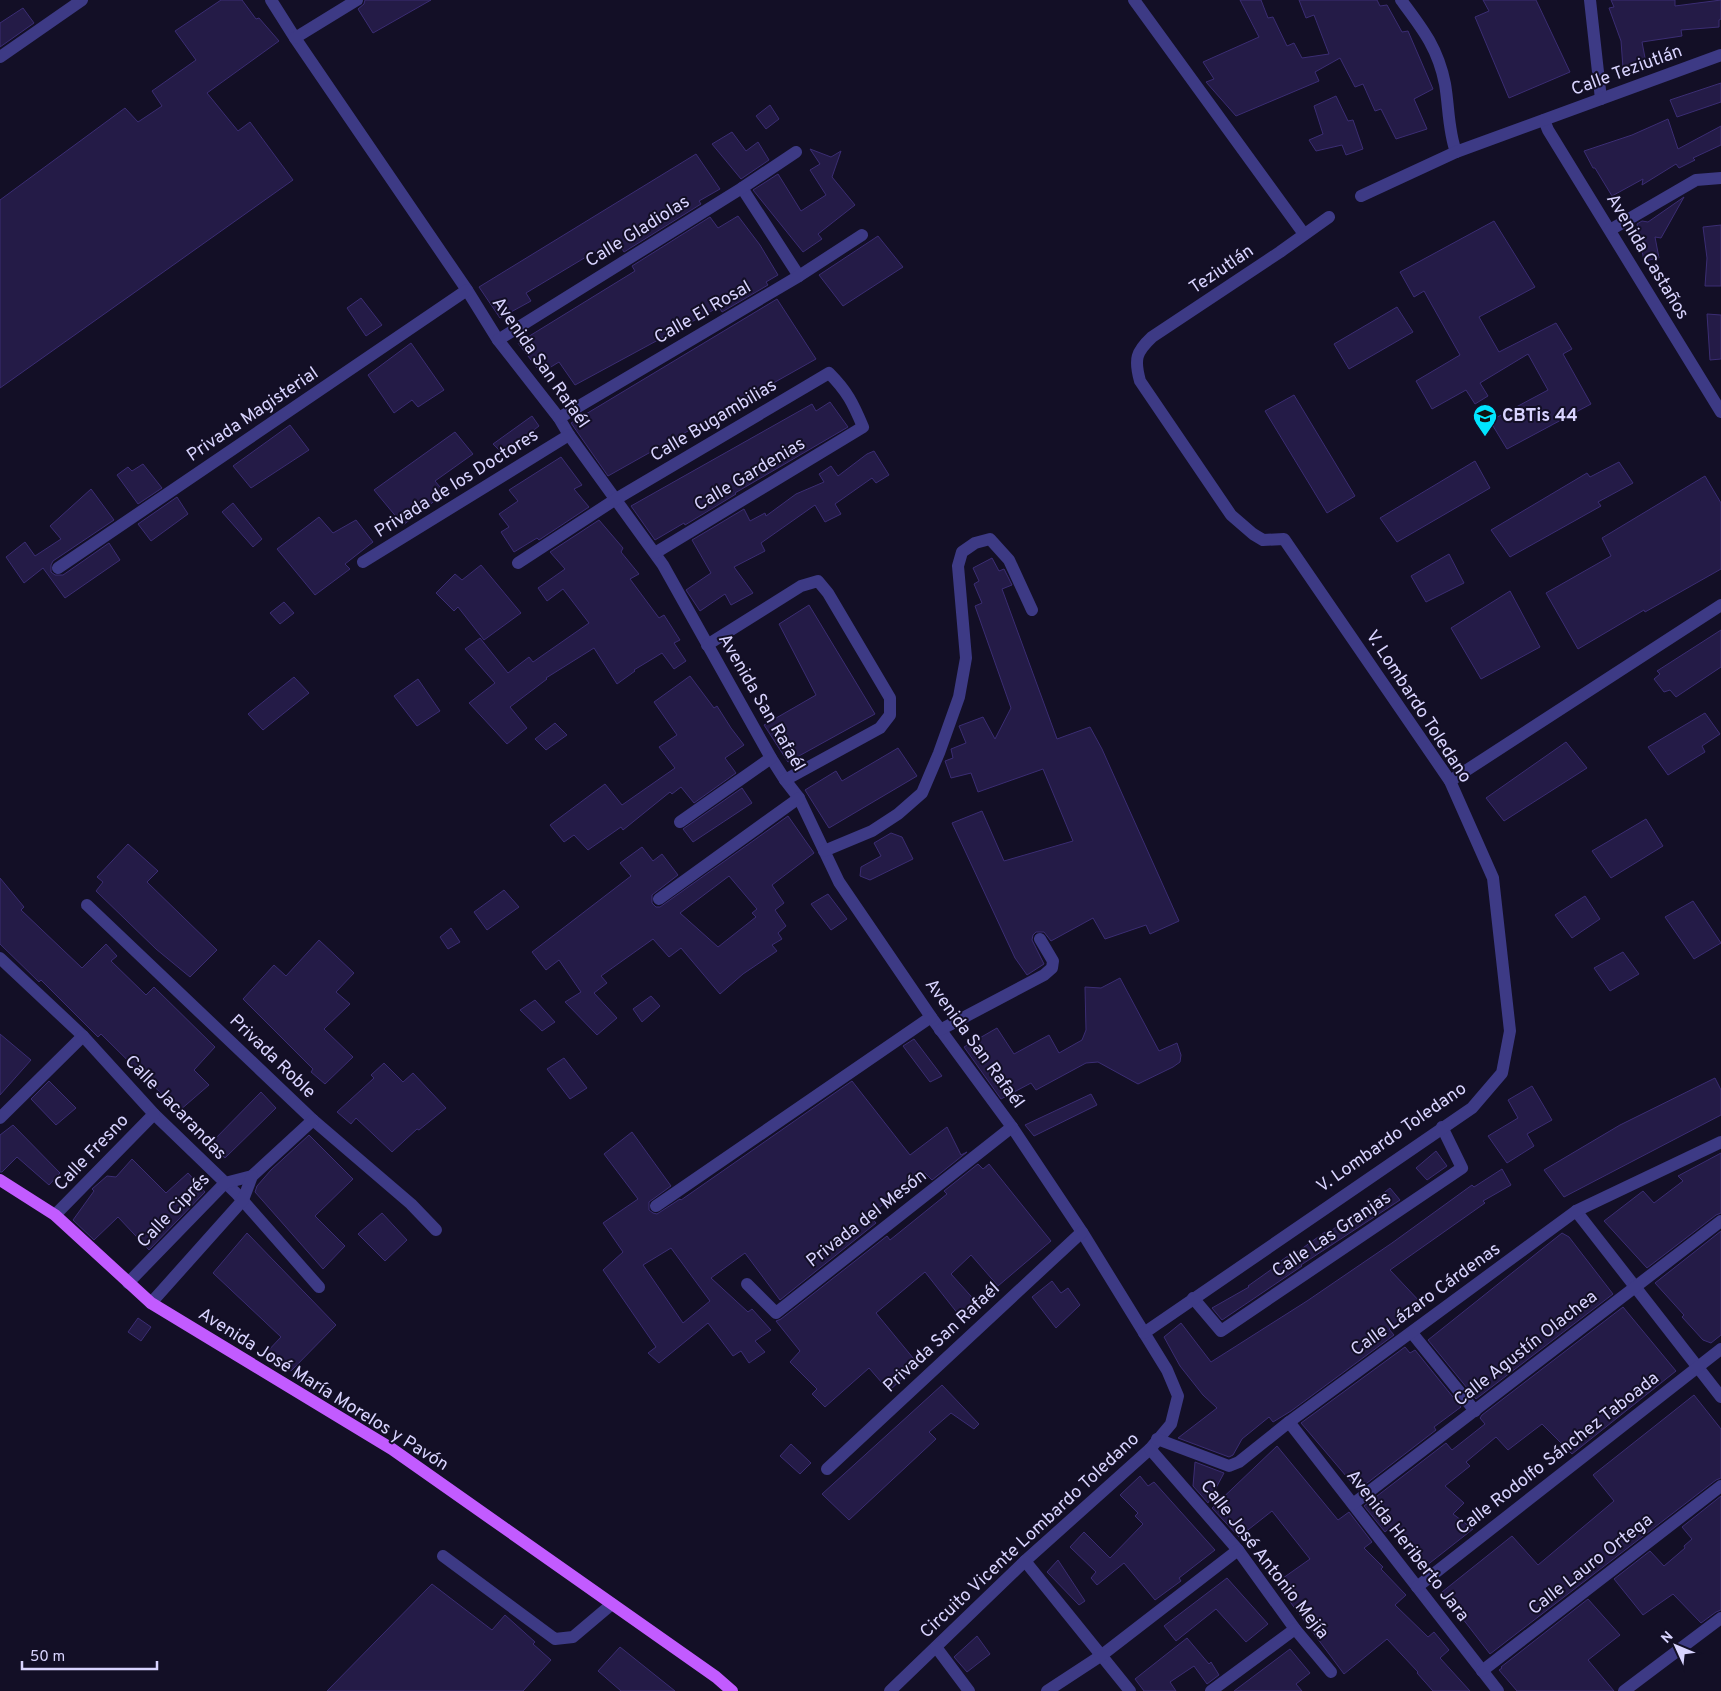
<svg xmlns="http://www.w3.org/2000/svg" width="1721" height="1691" font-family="Overpass,sans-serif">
<rect width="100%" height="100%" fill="#130f26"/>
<g fill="#241b47" stroke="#3b2d73" fill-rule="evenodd">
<path d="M221 0H242L256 19 259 18 279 41 207 93 238 131 250 122 293 180 0 388V200L125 108 138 122 162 106 152 91 196 60 175 31Z"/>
<path d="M365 0H431L373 33 358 9 364 4Z"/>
<path d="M1240 0H1261L1268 18 1273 17 1287 46 1294 43 1302 58 1329 54 1314 15 1306 18 1299 0H1377L1380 6 1387 5 1402 32 1408 31 1433 89 1414 99 1427 129 1396 139 1381 109 1375 111 1363 84 1355 87 1340 58 1315 72 1319 81 1236 116 1206 82 1214 79 1203 62 1259 37Z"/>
<path d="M1483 0H1536L1570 72 1509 98 1475 17 1489 11Z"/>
<path d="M1611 0H1675V6L1721 0V19L1719 20V27L1681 30 1682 36 1642 42 1646 63 1623 68 1621 41 1609 8 1614 7Z"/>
<path d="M23 8 34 23 0 47V23Z"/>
<path d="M1721 83V102L1677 117 1670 100Z"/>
<path d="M1336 96 1348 121 1353 120 1363 149 1346 155 1342 145 1316 151 1309 140 1323 134 1314 106Z"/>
<path d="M770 105 779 119 766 129 756 116Z"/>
<path d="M1668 119 1678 149 1721 126V145L1693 158 1695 160 1679 168 1676 164 1642 185 1643 179 1612 196 1595 168H1593L1584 151 1632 135Z"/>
<path d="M732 132 746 151 758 142 769 160 741 179 712 144Z"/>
<path d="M810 149 831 157 841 151 832 177 855 205 818 234 822 239 803 252 753 190 778 174 801 211 826 195 810 170 820 164Z"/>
<path d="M696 154 720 189 699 201 701 204 624 252 616 239 526 293 531 301 500 318 479 287Z"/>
<path d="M1684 197 1661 238 1655 237 1659 258 1644 261 1639 234 1634 233 1638 229 1637 224 1642 221 1648 222Z"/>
<path d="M738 216 760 245 778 275 766 282 768 285 722 312 719 307 575 385 559 362 541 373 518 343 635 271 632 266 710 217 718 228Z"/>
<path d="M1494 221 1535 287 1479 317 1499 352 1556 323 1572 349 1563 354 1591 404 1507 449 1490 421 1548 390 1528 354 1480 383 1488 396 1475 404 1466 390 1432 409 1416 381 1460 355 1424 291 1414 297 1400 272Z"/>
<path d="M1721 225V286H1705L1707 258 1703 227Z"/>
<path d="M878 236 903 267 843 306 819 275Z"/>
<path d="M361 298 382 325 366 336 347 308Z"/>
<path d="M777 299 816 359 608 476 571 423Z"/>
<path d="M1397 307 1413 332 1349 369 1334 344Z"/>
<path d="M1707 314 1721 315V359L1710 360Z"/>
<path d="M411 343 444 390 418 407 412 400 394 413 368 375Z"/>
<path d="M1294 395 1355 496 1327 513 1265 411Z"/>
<path d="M830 402 848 427 735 493 736 494 685 525 684 523 655 540 631 506 812 404 816 411Z"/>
<path d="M532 416 539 426 503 454 493 444Z"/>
<path d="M290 425 309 450 251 488 233 466Z"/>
<path d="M455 432 473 454 435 481 445 493 403 525 374 490Z"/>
<path d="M874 451 889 475 876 483 872 478 835 504 841 514 825 522 815 505 761 543 765 551 734 567 753 593 731 605 725 594 700 611 686 590 711 573 692 540 744 509 750 521 765 513 766 516 796 494 824 482 819 474 831 466 838 476 867 454Z"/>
<path d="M561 457 582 485 574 489 589 507 539 540 537 538 514 552 501 532 509 527 499 514 518 501 509 490Z"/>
<path d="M1475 461 1490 488 1397 542 1380 518Z"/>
<path d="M1619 462 1633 483 1598 502 1601 506 1510 557 1491 530 1587 473 1590 477Z"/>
<path d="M143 464 162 488 138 504 117 475 128 467 132 471Z"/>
<path d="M1705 476 1721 503V569L1645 612 1644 610 1578 649 1546 593 1611 556 1602 538Z"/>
<path d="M91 489 114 520 53 561 51 565V572L55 575H63L109 543 120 560 65 598 43 568 24 583 6 557 25 542 35 556 61 539 50 526Z"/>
<path d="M177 497 188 514 151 541 138 524Z"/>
<path d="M233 503 262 539 253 547 222 512Z"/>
<path d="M319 517 333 533 356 520 373 542 345 564 350 569 315 595 277 549Z"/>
<path d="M599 520 623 548 621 552 639 574 630 579 659 618 664 615 680 640 674 643 686 661 674 669 662 653 634 670 635 671 617 684 594 648 546 678 547 679 510 707 527 728 507 744 469 703 495 683 465 649 480 638 508 673 529 657 533 662 589 623 563 589 547 601 538 588 565 569 550 552Z"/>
<path d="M1449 554 1464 583 1426 602 1411 576Z"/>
<path d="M992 558 999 571 1004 569 1012 585 1002 589 1057 739 1090 727 1102 749 1179 921 1150 934 1146 925 1105 939 1093 918 1051 941 1044 932H1036L1033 935 1032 940 1044 964 1027 975 1015 958 952 823 982 811 1004 861 1073 841 1043 769 978 792 971 773 951 778 945 761 953 758 951 749 966 743 959 726 983 717 995 739 1011 708 975 606 982 603 974 584 979 581 973 568Z"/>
<path d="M481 565 521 613 484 640 458 607 454 611 436 593 455 574 462 580Z"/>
<path d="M1510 591 1540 647 1481 679 1451 628Z"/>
<path d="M284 602 294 613 280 624 270 613Z"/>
<path d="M809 605 875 714 788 762 764 725 816 695 779 624Z"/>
<path d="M1721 630V667L1676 697 1670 690 1664 692 1654 679 1660 674 1657 671Z"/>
<path d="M690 676 714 708 717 706 731 728 744 745 725 758 736 773 694 803 681 787 672 794 670 792 623 830 621 827 588 850 574 835 564 842 550 825 605 784 622 805 675 768 659 747 677 735 654 702Z"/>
<path d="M294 677 309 693 263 730 248 714Z"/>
<path d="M418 679 440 711 417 726 394 696Z"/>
<path d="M1705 713 1720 734 1702 746 1705 752 1668 775 1648 747Z"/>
<path d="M555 723 567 735 546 750 535 739Z"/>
<path d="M1566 742 1587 768 1504 821 1486 798Z"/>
<path d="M898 748 917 776 829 828 805 790 836 771 842 781Z"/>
<path d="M742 788 752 803 693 842 683 829Z"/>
<path d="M788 816 814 853 772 885 784 903 775 910 786 926 778 933 782 939 772 945 777 951 743 974 720 994 681 948 669 957 653 939 601 976 607 983 594 993 617 1018 597 1035 565 1002 581 992 559 960 546 970 532 952 631 876 620 863 642 847 653 861 662 854 678 875 652 895V903L656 907H660ZM729 876 757 909 752 913 756 917 718 947 680 913Z"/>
<path d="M1646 819 1663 846 1611 878 1592 851Z"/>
<path d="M891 833 902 837 913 859 870 880 860 876 861 867 881 856 874 843Z"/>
<path d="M128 844 158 871 147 882 217 950 190 977 156 949 96 891 103 882 97 877Z"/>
<path d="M0 878 24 907 21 910 82 968 106 944 117 956 111 961 146 995 154 987 215 1047 194 1070 209 1085 179 1111 101 1034 98 1037 41 980 39 982 0 944Z"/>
<path d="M504 890 519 907 487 930 474 912Z"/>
<path d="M828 894 847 919 831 930 811 904Z"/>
<path d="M1585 896 1600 919 1572 938 1555 915Z"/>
<path d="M1693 901 1721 943 1694 959 1665 917Z"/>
<path d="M451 928 460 942 448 949 440 937Z"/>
<path d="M319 940 354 973 336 992 350 1004 324 1029 353 1057 325 1084 311 1072 313 1069 243 999 274 965 286 976Z"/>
<path d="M1623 952 1639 974 1610 991 1594 968Z"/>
<path d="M1120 978 1159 1051 1177 1043 1181 1055 1180 1062 1173 1067 1138 1084 1098 1062 1086 1063 1036 1090 1031 1083 1001 1099 964 1047 997 1028 1014 1054 1049 1035 1059 1053 1082 1040 1086 1030 1085 987 1101 988Z"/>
<path d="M651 996 660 1006 642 1022 633 1009Z"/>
<path d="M535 1000 555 1022 542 1031 520 1010Z"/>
<path d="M0 1034 31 1060 0 1095Z"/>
<path d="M914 1039 942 1076 930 1082 903 1046Z"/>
<path d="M564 1058 587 1088 570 1099 547 1069Z"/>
<path d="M384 1063 403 1082 413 1073 446 1108 419 1130 417 1129 392 1152 356 1118 351 1124 337 1112 374 1078 371 1075Z"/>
<path d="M1715 1078 1721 1090V1115L1564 1197 1544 1170 1620 1125Z"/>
<path d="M49 1081 76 1108 56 1125 31 1099Z"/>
<path d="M852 1081 910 1155 947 1127 961 1155 967 1152 932 1180 925 1173 869 1215 876 1223 780 1300 745 1253 711 1278 748 1312 752 1309 771 1330 755 1341 765 1352 749 1363 741 1351 733 1356 708 1323 659 1363 648 1353 656 1347 603 1270 623 1252 603 1223 638 1199 604 1154 632 1132 671 1186 649 1202V1210L653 1213 657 1214 680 1199 681 1200ZM671 1248 710 1301 683 1323 643 1265Z"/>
<path d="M1532 1086 1552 1120 1527 1134 1534 1146 1507 1163 1488 1136 1518 1118 1508 1100Z"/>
<path d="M261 1092 276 1108 225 1158 210 1144Z"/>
<path d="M1091 1094 1097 1105 1034 1136 1025 1125Z"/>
<path d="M13 1125 60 1173 49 1185 17 1157 2 1172H0V1135Z"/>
<path d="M309 1135 353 1179 315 1216 345 1246 323 1269 255 1192 257 1186 271 1170Z"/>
<path d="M1436 1151 1447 1166 1427 1180 1416 1168Z"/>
<path d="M1721 1153V1213L1716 1215 1647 1268 1604 1221 1643 1191 1654 1203 1683 1181 1678 1176Z"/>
<path d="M132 1159 166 1193 188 1173 205 1192 149 1250 118 1217 94 1240 73 1220 94 1191 92 1189 107 1176 116 1177Z"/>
<path d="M978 1164 983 1169 989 1164 1051 1241 998 1286 971 1255 951 1274 978 1304 962 1319 925 1272 876 1313 918 1364 889 1391 869 1368 825 1407 812 1394 817 1389 790 1362 800 1351 776 1321 781 1319 887 1236 890 1240 947 1194 944 1191Z"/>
<path d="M1502 1169 1511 1185 1483 1201 1485 1203 1390 1270 1422 1304 1389 1329 1394 1335 1291 1411 1273 1422 1269 1417 1242 1439 1233 1455 1229 1457 1178 1438 1217 1408 1203 1395 1180 1366 1164 1337 1181 1323 1211 1362 1307 1301 1392 1243 1472 1185 1474 1187Z"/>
<path d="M1390 1188 1400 1200 1301 1265 1302 1266 1222 1320 1212 1308 1249 1287 1248 1286 1279 1264 1278 1263 1292 1253 1293 1255 1325 1232 1327 1234 1354 1213 1355 1215Z"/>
<path d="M382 1213 407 1240 385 1261 358 1234Z"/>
<path d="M1721 1231V1335L1711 1343 1703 1340 1682 1317 1684 1315 1655 1283Z"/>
<path d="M247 1233 336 1325 291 1371 265 1354 281 1337 213 1273Z"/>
<path d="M1562 1233 1569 1237 1613 1294 1476 1399 1428 1340Z"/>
<path d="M1052 1281 1061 1293 1068 1288 1080 1305 1056 1328 1032 1297Z"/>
<path d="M1623 1307 1676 1371 1572 1454 1542 1424 1508 1450 1496 1437 1466 1462 1470 1466 1445 1486 1464 1503 1453 1514 1473 1529 1426 1566 1410 1550 1392 1526 1385 1532 1364 1506 1446 1443 1452 1450 1485 1424 1480 1418 1482 1415Z"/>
<path d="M138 1318 151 1327 141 1341 128 1332Z"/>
<path d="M1405 1347 1410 1353 1415 1350 1461 1407 1434 1427 1436 1430 1358 1490 1301 1423Z"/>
<path d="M942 1385 979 1424 974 1429 951 1413 929 1432 936 1439 849 1520 822 1494Z"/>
<path d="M1694 1395 1721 1429V1478L1716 1480 1490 1654 1442 1592 1512 1536 1538 1565 1614 1501 1593 1475Z"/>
<path d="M791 1444 811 1463 800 1474 780 1456Z"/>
<path d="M1277 1446 1338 1520 1349 1512 1372 1542 1364 1548 1383 1567 1381 1569 1406 1595 1395 1605 1428 1637 1434 1632 1449 1650 1440 1658 1470 1691H1433L1417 1673 1418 1672 1387 1639 1344 1674 1276 1583 1310 1559 1272 1511 1239 1537 1212 1508Z"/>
<path d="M1195 1462 1224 1473 1208 1503 1193 1486Z"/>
<path d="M1140 1476 1148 1486 1154 1482 1215 1550 1179 1578 1181 1581 1155 1600 1124 1563 1097 1585 1091 1578 1096 1572 1070 1547 1084 1532 1110 1558 1143 1524 1135 1516 1138 1513 1120 1495Z"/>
<path d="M1721 1496V1610L1716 1612 1701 1623 1673 1594 1643 1615 1614 1579 1650 1551 1664 1566 1685 1548 1684 1546 1692 1539 1682 1527Z"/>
<path d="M1058 1560 1085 1601 1079 1605 1047 1572Z"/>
<path d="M1227 1578 1268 1624 1246 1642 1216 1609 1176 1641 1164 1626Z"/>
<path d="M432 1584 492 1630 505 1615 535 1642 533 1644 551 1660 523 1691H327Z"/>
<path d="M1588 1599 1620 1635 1588 1660 1614 1691H1517L1499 1670 1502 1668 1501 1667Z"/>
<path d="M977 1636 990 1654 967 1672 954 1657Z"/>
<path d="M1187 1638 1209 1664 1211 1662 1219 1675 1207 1684 1194 1666 1170 1682 1176 1691H1144L1135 1679Z"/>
<path d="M620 1647 675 1691H621L598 1671Z"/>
<path d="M1290 1649 1310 1673 1296 1684 1302 1691H1234Z"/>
</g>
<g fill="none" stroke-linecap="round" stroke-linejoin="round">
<g stroke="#3d3a85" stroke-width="12">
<path d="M271 0 295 38 467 290 498 340 559 418 569 435 663 565 771 758 785 780 799 798 839 882 931 1017 1012 1127 1082 1232 1167 1370 1178 1396 1171 1424 1150 1449 1025 1561 890 1691"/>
<path d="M1134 0 1304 234"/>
<path d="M1401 0C1422 28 1438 48 1445 84 1449 107 1448 130 1456 152"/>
<path d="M1590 0 1601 99"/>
<path d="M295 38 357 0"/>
<path d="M0 57 82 0"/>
<path d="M1544 120 1548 130 1721 412"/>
<path d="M742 188 799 276"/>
<path d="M1361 196 1456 152 1721 55"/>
<path d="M1610 230 1696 180 1721 178"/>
<path d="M498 340 742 188 796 152"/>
<path d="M559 418 799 276 862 235"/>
<path d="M363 562 569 435"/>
<path d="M518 563 616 499 829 373C847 391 853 403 863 427L655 553"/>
<path d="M58 568 467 290"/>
<path d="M707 645 801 586 818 581 828 593 890 698V715L880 728 785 780"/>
<path d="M1450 781 1721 605"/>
<path d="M680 822 771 758"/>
<path d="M824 851 872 831 898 814 922 793 939 753 959 697 966 658 958 566 962 552 975 543 990 539 1009 560 1032 610"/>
<path d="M659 899 799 798"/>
<path d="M87 905 313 1120 411 1204 436 1230"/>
<path d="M0 958 83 1036 154 1114 237 1194 319 1287"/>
<path d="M940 1030 1044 975 1052 968 1053 961 1040 939"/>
<path d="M0 1118 83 1036"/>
<path d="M656 1206 931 1017"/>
<path d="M1576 1211 1721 1397"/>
<path d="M55 1215 154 1114"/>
<path d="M128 1283 225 1183 252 1176 313 1120"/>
<path d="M747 1284 776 1313 1012 1127"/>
<path d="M1193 1298 1221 1331 1462 1168 1442 1127"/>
<path d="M151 1303 243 1200 252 1176"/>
<path d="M1144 1333 1472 1108 1502 1073 1510 1031 1493 878 1450 781 1284 539 1263 540 1253 534 1231 515 1140 381C1134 359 1136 352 1152 337L1280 252 1329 217"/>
<path d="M1412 1333 1475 1411"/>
<path d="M1289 1422 1498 1691"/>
<path d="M1157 1439 1229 1466 1239 1462 1289 1422 1576 1211 1721 1142"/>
<path d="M1150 1449 1238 1550 1295 1629 1331 1672"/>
<path d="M827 1469 1082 1232"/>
<path d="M1353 1504 1721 1221"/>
<path d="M443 1556 555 1639 573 1637 612 1604"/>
<path d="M1025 1561 1130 1691"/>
<path d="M1417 1587 1721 1349"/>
<path d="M936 1647 969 1691"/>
<path d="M1482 1671 1721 1486"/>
<path d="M1047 1691 1102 1655 1238 1550"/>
<path d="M1211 1691 1295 1629"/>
<path d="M1624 1691 1721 1618"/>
</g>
<path stroke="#c25bff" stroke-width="12" d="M0 1180 55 1215 151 1303 392 1449 716 1677 732 1691"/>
</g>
<defs>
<g id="school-pin" transform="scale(1.25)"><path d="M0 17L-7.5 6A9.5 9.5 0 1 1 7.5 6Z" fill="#00e5ff" stroke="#130f26"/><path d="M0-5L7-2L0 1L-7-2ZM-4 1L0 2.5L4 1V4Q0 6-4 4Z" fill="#111"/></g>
</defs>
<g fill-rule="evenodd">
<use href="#school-pin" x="1485" y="416"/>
</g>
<g text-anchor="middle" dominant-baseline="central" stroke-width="4" stroke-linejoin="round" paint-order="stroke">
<g font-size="18" fill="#d9d4ff" stroke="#130f26">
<text transform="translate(1627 71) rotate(-20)">Calle Teziutlán</text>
<text transform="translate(638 232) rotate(-32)">Calle Gladiolas</text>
<text transform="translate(1647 257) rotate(59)">Avenida Castaños</text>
<text transform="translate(1222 270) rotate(-34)">Teziutlán</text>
<text transform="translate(703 313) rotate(-30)">Calle El Rosal</text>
<text transform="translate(540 363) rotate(55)">Avenida San Rafaél</text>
<text transform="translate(253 415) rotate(-34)">Privada Magisterial</text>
<text transform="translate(714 421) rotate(-31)">Calle Bugambilias</text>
<text transform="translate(750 475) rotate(-31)">Calle Gardenias</text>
<text transform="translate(457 484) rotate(-32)">Privada de los Doctores</text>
<text transform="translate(761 703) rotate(60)">Avenida San Rafaél</text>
<text transform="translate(1418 707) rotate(57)">V. Lombardo Toledano</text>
<text transform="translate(974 1044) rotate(54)">Avenida San Rafaél</text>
<text transform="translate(272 1057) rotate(44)">Privada Roble</text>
<text transform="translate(175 1108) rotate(46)">Calle Jacarandas</text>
<text transform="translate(1392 1138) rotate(-35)">V. Lombardo Toledano</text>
<text transform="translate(92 1153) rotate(-46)">Calle Fresno</text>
<text transform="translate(174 1211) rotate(-46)">Calle Ciprés</text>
<text transform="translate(867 1219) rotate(-38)">Privada del Mesón</text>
<text transform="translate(1332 1235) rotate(-34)">Calle Las Granjas</text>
<text transform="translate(1426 1300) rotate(-36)">Calle Lázaro Cárdenas</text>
<text transform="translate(942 1338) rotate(-43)">Privada San Rafaél</text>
<text transform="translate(1526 1349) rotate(-38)">Calle Agustín Olachea</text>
<text transform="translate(323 1390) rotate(32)">Avenida José María Morelos y Pavón</text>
<text transform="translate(1558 1454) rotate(-38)">Calle Rodolfo Sánchez Taboada</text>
<text transform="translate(1030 1536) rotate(-43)">Circuito Vicente Lombardo Toledano</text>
<text transform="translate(1407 1546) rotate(52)">Avenida Heriberto Jara</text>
<text transform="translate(1264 1560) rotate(52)">Calle José Antonio Mejía</text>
<text transform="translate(1591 1565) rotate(-38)">Calle Lauro Ortega</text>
</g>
<g font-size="18" font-weight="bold" fill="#d9d4ff" stroke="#130f26" text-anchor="start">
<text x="1502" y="416">CBTis 44</text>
</g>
</g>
<g transform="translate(1676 1646) rotate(314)" stroke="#130f26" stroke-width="4" paint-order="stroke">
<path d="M0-4L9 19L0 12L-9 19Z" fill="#d9d4ff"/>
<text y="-8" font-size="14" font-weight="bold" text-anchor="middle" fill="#d9d4ff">N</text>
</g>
<path d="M22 1661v8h135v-8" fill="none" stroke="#d9d4ff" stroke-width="2.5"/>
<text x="30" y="1661" font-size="15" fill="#d9d4ff" stroke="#130f26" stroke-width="4" paint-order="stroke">50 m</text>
</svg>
